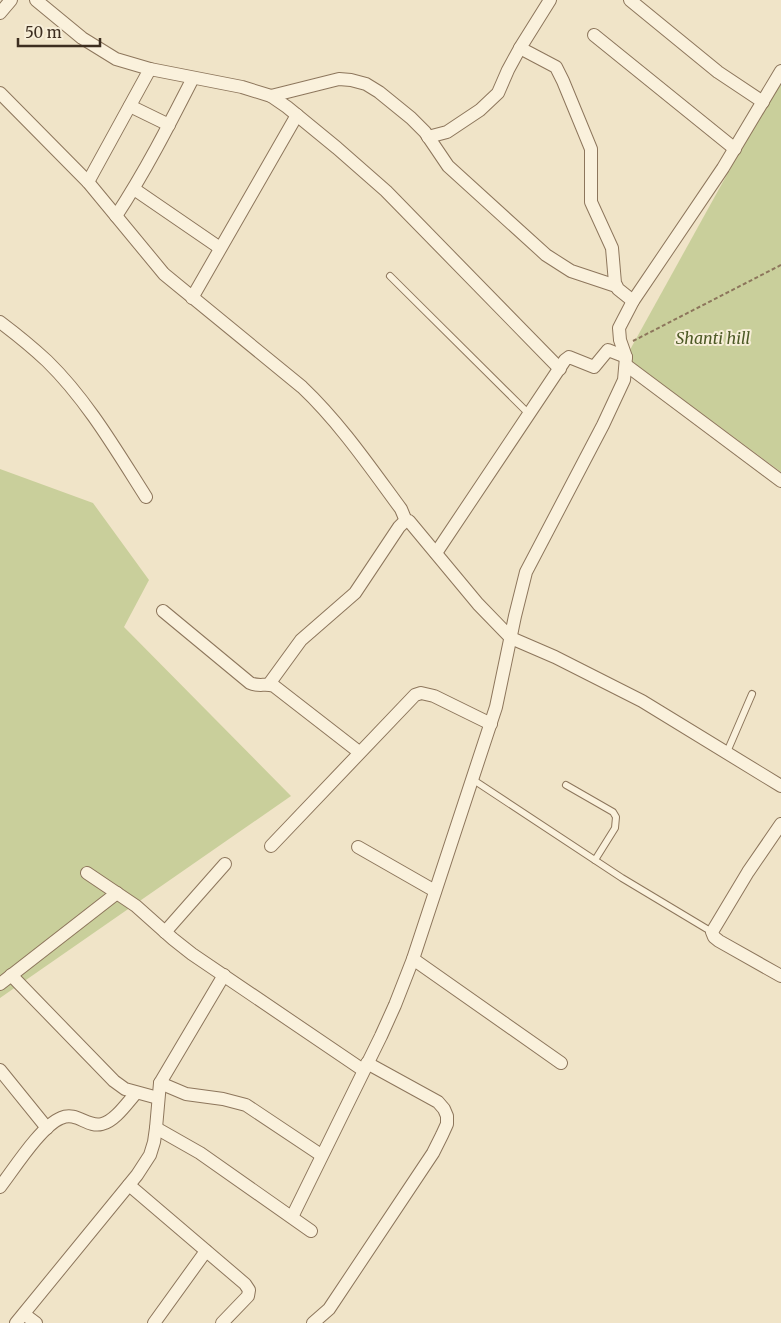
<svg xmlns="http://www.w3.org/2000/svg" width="781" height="1323" font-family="Merriweather,serif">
<rect width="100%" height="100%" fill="#f0e4c8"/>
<g fill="#c9cf9b">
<path d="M781 77V472L626 357Z"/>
<path d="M0 469 93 503 149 580 124 627 291 796 0 998Z"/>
</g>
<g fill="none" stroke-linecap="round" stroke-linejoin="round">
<g stroke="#8d765c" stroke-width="8">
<g id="lane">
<path d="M390 276 529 414"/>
<path d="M727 752 752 694"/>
<path d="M472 779 622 878 712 932"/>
<path d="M566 785 613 812 616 817 615 828 595 860"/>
</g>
</g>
<g stroke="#8d765c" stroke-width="14">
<g id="street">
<path d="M36 0 82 38 116 59 150 69 242 87 271 96 287 107 337 148 386 191 560 369"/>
<path d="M550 0 520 48 556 67 563 81 591 149V202L612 248 615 283 618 289 633 301"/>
<path d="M630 0 718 72 763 102"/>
<path d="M0 13 11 0"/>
<path d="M594 35 735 149"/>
<path d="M0 93 88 182 164 274 302 387C340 423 370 467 401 509L406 521"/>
<path d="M271 96 339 79 351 80 366 84 379 92 411 118 425 132 448 166 546 255 571 271 616 286"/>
<path d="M130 106 169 125"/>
<path d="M428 137 447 132 480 110 498 93 508 70 520 48"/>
<path d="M88 182 150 69"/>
<path d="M134 189 220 248"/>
<path d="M116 216C145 172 169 125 193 78"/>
<path d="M192 298 297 115"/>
<path d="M0 322C16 334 32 347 47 361 87 400 116 450 146 497"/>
<path d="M626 365 781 481"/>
<path d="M436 553 565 360 569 357 594 367 608 350 626 357"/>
<path d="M163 611 250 683C258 687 266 683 274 686L359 752"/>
<path d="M269 684 301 640 355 593 399 527 404 522 409 521 478 604 511 638 555 657 642 701 781 786"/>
<path d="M781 824 748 872 712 932 714 937 719 941 781 976"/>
<path d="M271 846 415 695 421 693 434 696 491 724"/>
<path d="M358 847 435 891"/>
<path d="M87 873 136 906 173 939 192 954 363 1070"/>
<path d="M165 932 225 864"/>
<path d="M413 959 561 1063"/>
<path d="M11 975 114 1081 125 1089 158 1098"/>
<path d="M0 984 117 893"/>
<path d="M0 1070 47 1128"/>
<path d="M160 1083 186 1094 223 1099 246 1105 321 1155"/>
<path d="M156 1128 200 1153 311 1231"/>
<path d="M129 1185 245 1284 249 1290 248 1296 222 1323"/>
<path d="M0 1187C14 1169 41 1126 61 1118 77 1111 87 1128 102 1124 115 1121 127 1103 136 1093"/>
<path d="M292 1217 381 1036 395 1005 413 959 496 707 515 616 526 572 603 425 624 380 626 357 620 340 619 328 633 301 723 168 781 71"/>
<path d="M24 1314 36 1323"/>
<path d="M16 1323 137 1175 150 1155 154 1142 156 1128 160 1083 224 975"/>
<path d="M154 1323 206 1251"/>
<path d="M313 1323 329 1309 433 1153 442 1135 447 1124V1116L444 1109 438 1102 367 1063"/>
</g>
</g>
<path stroke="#8d765c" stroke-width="2" stroke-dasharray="4 2.5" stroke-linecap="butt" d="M633 341 781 265"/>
<use href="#lane" stroke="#faf1dc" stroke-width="6"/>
<use href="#street" stroke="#faf1dc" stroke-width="12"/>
</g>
<g text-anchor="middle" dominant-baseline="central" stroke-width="4" stroke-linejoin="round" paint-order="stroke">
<g font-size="16" font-style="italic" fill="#4d5a26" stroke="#f7eed8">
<text x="713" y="338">Shanti hill</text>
</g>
</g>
<path d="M18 38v8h82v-8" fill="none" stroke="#3d2e20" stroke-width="2.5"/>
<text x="25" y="38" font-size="15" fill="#3d2e20" stroke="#f7eed8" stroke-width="4" paint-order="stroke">50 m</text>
</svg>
